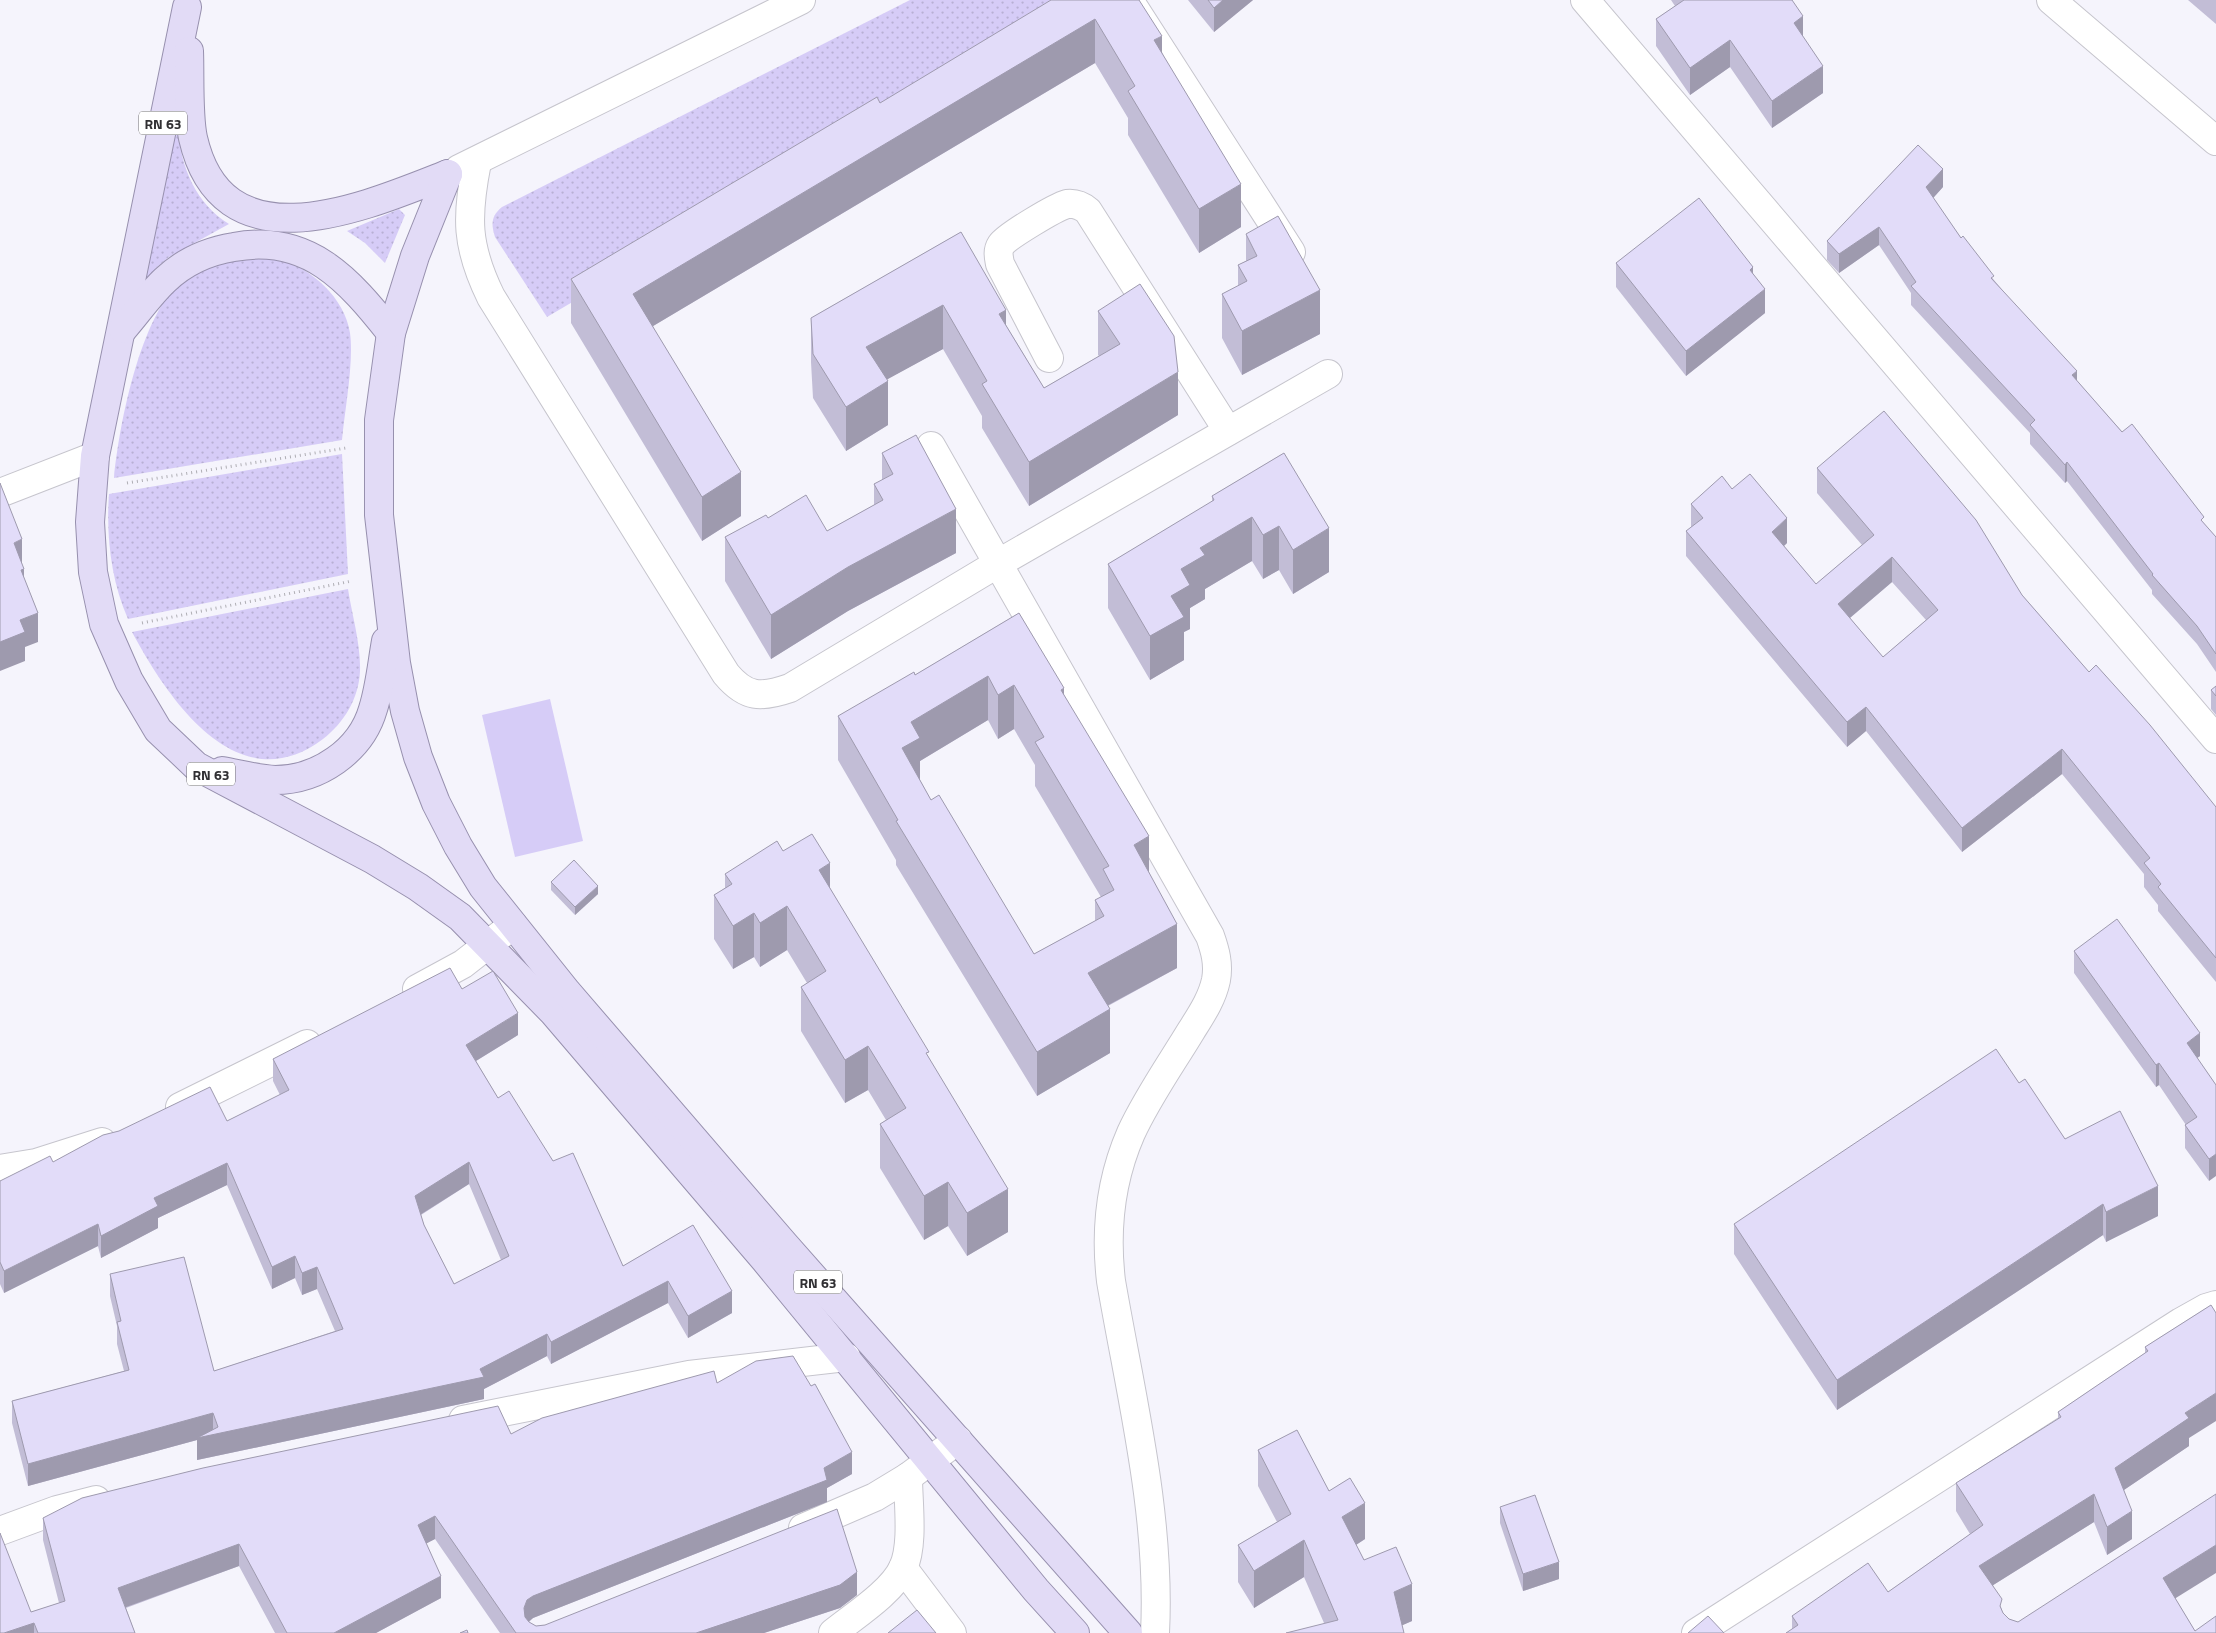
<svg xmlns="http://www.w3.org/2000/svg" width="2216" height="1633" font-family="'Titillium Web',sans-serif">
<defs>
<pattern id="grass-dots" width="8" height="8" patternUnits="userSpaceOnUse" patternTransform="scale(1.25)"><rect width="8" height="8" fill="#d6ccf7"/><path d="M2 2h.1M6 6h.1" fill="none" stroke="#b8b0d4" stroke-width="1.8" stroke-linecap="round"/></pattern>
</defs>
<rect width="100%" height="100%" fill="#f5f4fc"/>
<g fill="url(#grass-dots)">
<path d="M910 0H1086L547 317 495 237C491 224 491 216 502 207Z"/>
<path d="M172 129 178 130C181 167 196 204 229 224L169 257 156 268 144 286Z"/>
<path d="M399 209 405 215 385 263 365 243 347 231Z"/>
<path d="M233 256C248 257 265 255 279 259 311 268 345 298 350 333 354 362 345 408 342 440L114 478C119 425 142 302 191 273 203 265 220 261 233 256Z"/>
<path d="M342 454 348 574 128 619C111 581 106 536 109 494Z"/>
<path d="M348 589C352 615 361 645 360 671 359 698 344 723 323 739 237 804 167 697 132 632Z"/>
</g>
<path fill="#d6ccf7" d="M550 699 583 841 515 857 482 715Z"/>
<g fill="none" stroke-linecap="round" stroke-linejoin="round">
<g stroke="#c6c5cd" stroke-width="30">
<g id="minor">
<path d="M1129 0 1291 252"/>
<path d="M1585 0 2216 739"/>
<path d="M2051 0 2216 141"/>
<path d="M477 162C466 217 466 246 491 297L726 674C746 698 761 698 790 688L997 564 1328 374"/>
<path d="M459 169 801 0"/>
<path d="M1049 358 1000 264C999 258 997 251 1001 245 1007 236 1056 207 1067 204 1076 203 1082 206 1088 211L1228 431"/>
<path d="M931 446 1210 936C1215 950 1219 964 1216 980 1212 999 1201 1015 1191 1031 1171 1064 1147 1098 1131 1133 1110 1181 1105 1230 1111 1281 1131 1397 1161 1515 1155 1633"/>
<path d="M0 493 95 456"/>
<path d="M417 989 463 964 513 925"/>
<path d="M180 1107 307 1044"/>
<path d="M0 1169 36 1163 102 1142"/>
<path d="M463 1420 689 1375 846 1357"/>
<path d="M803 1528 875 1497 908 1477 958 1440"/>
<path d="M0 1531 57 1510 96 1500"/>
<path d="M903 1568 952 1633"/>
<path d="M833 1633C854 1616 892 1592 903 1568 914 1545 908 1502 908 1477"/>
<path d="M1696 1633 2181 1322 2206 1308 2216 1305"/>
</g>
</g>
<g stroke="#9790ae" stroke-width="30">
<g id="major">
<path d="M187 7 95 456 90 522 93 572 104 624 129 681 158 730 196 766 372 859 418 887 460 917 553 1012 765 1260 1036 1590 1075 1633"/>
<path d="M189 51C190 75 188 116 193 138 223 269 364 207 448 174"/>
<path d="M448 174 415 256 391 333 379 420V515L396 663 405 711 418 757 436 803 458 846 483 887 567 992 784 1244 1128 1633"/>
<path d="M123 329C137 313 150 294 165 280 184 262 209 251 234 247 308 233 349 280 391 333"/>
<path d="M222 771C239 774 257 779 275 780 318 780 361 751 373 709 380 687 382 663 386 641"/>
</g>
</g>
<g stroke="#afaeb4" stroke-width="3" stroke-dasharray="1 4" stroke-linecap="butt">
<path d="M127 483 346 448"/>
<path d="M142 623 352 581"/>
</g>
<use href="#minor" stroke="#fff" stroke-width="28"/>
<use href="#major" stroke="#e2dbf6" stroke-width="28"/>
</g>
<g fill="#c2bdd6" fill-rule="evenodd">
<path d="M1139 0 1162 52 1241 227 1199 253 1128 135V118L1095 63 653 326 741 516 702 541 571 323V279L880 103Z"/>
<path d="M1188 0H1253L1214 32Z"/>
<path d="M1671 0H1792L1803 37 1823 93 1772 128 1730 67 1690 95 1656 46V19L1675 6Z"/>
<path d="M2188 0H2216V24Z"/>
<path d="M1943 187 1933 198 1961 238 1994 280 2077 381 2216 537V672L2197 644 2152 594V590L2067 481 2065 483 2030 444V433L1911 305V293L1879 245 1839 273 1827 260V241Z"/>
<path d="M961 232 1006 325 1044 388 1099 356 1098 355V311L1178 415 1029 506 982 428V416L943 349 887 379 888 425 846 451 813 398 811 362V318Z"/>
<path d="M1246 234 1320 334 1242 375 1222 338V294L1238 286V265L1246 261Z"/>
<path d="M1616 263 1753 274 1765 313 1686 376 1616 287Z"/>
<path d="M882 453 956 553 848 611 771 659 725 581V537L768 518 827 531 874 505V484L882 480Z"/>
<path d="M1284 453 1329 572 1293 594 1279 570 1263 579 1252 561 1205 589V599L1190 608V629L1184 632V660L1150 680 1108 608V564L1212 502V496Z"/>
<path d="M1817 468 2022 595 2089 672 2216 807V982L2158 911V905L2144 887V874L2062 774 1962 852 1866 731 1847 747 1686 556V531L1691 528V504L1732 489 1787 543 1784 546 1816 584 1862 545 1817 493ZM1892 582 1926 620 1883 657 1850 618Z"/>
<path d="M1019 613 1064 695 1149 872 1177 968 1108 1006 1110 1053 1037 1096 896 865V860L838 760V716L915 675ZM988 720 998 739 1014 729 1035 765V786L1101 897 1095 900V921L1034 954 931 800 920 780V761Z"/>
<path d="M2216 686V715L2211 709V690Z"/>
<path d="M783 851 830 888 929 1058 1008 1232 967 1256 948 1226 924 1240 880 1168V1124L886 1120 868 1090 845 1103 801 1031V987L807 983 787 950 760 967 754 957 733 969 714 939V895L725 888V874Z"/>
<path d="M551 882 598 894 575 915 551 890Z"/>
<path d="M2074 951 2200 1056 2197 1058 2216 1085 2209 1181 2185 1148V1125H2186L2159 1085 2156 1087 2074 973Z"/>
<path d="M462 989 518 1035 476 1061 498 1098 553 1161 623 1266 693 1225 732 1313 688 1338 668 1303 551 1364 547 1356 484 1389V1399L197 1460V1440L28 1486 12 1423V1401L124 1371 117 1344V1326L110 1296V1274L214 1371 335 1331 317 1289 302 1295 295 1278 272 1289 227 1185 158 1218V1228L101 1258 98 1246 4 1293 0 1284V1181L227 1121 280 1095 273 1081V1059ZM469 1184 501 1260 454 1284 424 1225 421 1215Z"/>
<path d="M2019 1083 2065 1139 2158 1216 2106 1242 2103 1235 1837 1410 1734 1254V1224Z"/>
<path d="M2211 1305 2189 1438V1446L2124 1490 2132 1539 2107 1555 2094 1522 1993 1585 2003 1613 2009 1619 2018 1622 2175 1598 2195 1631 2216 1633 1792 1629V1616L1888 1592 1970 1534 1956 1511V1483L2058 1420V1412L2145 1353V1347Z"/>
<path d="M717 1383 852 1474 827 1488V1502L533 1618 529 1622 536 1626 857 1595 840 1608 764 1633H500L435 1539 426 1543 441 1598 376 1633H275L239 1566 126 1608 135 1633H0L31 1612 59 1603 43 1540V1518L511 1434Z"/>
<path d="M1258 1450 1329 1491 1365 1539 1356 1545 1364 1560 1412 1621 1402 1625 1324 1623 1304 1577 1254 1608 1238 1582V1545L1277 1522 1258 1486Z"/>
<path d="M1500 1507 1559 1579 1523 1591 1500 1523Z"/>
</g>
<g fill="#9e9aae">
<path d="M1223 0H1253L1214 32V8Z"/>
<path d="M1803 16V43L1794 23Z"/>
<path d="M1095 19V63L633 338V294Z"/>
<path d="M1162 36V80L1154 40Z"/>
<path d="M1730 40V67L1690 95V68Z"/>
<path d="M1823 66V93L1772 128V101Z"/>
<path d="M1943 169V187L1926 206V187Z"/>
<path d="M1241 184V227L1199 253V209Z"/>
<path d="M1879 227V245L1839 273V254Z"/>
<path d="M1753 267V291L1750 270Z"/>
<path d="M1765 289V313L1686 376V351Z"/>
<path d="M1320 290V334L1242 375V331Z"/>
<path d="M943 305V349L866 391V347Z"/>
<path d="M1006 310V354L999 314Z"/>
<path d="M2077 371V389L2072 375Z"/>
<path d="M1178 372V415L1029 506V462Z"/>
<path d="M888 381V425L846 451V407Z"/>
<path d="M2067 462V481L2065 483V465Z"/>
<path d="M741 472V516L702 541V497Z"/>
<path d="M956 509V553L848 611 771 659V615L848 567Z"/>
<path d="M1252 517V561L1205 589V599L1190 608V629L1184 632V660L1150 680V636L1171 596 1181 569 1200 548Z"/>
<path d="M1787 518V543L1772 557V532Z"/>
<path d="M1279 526V570L1263 579V535Z"/>
<path d="M1329 528V572L1293 594V550Z"/>
<path d="M22 539V568L14 543Z"/>
<path d="M1892 557V582L1838 628V604Z"/>
<path d="M24 569V599L21 570Z"/>
<path d="M38 613V642L25 647V661L0 671V642L20 620Z"/>
<path d="M988 676V720L920 761V781L902 748 911 722Z"/>
<path d="M1014 685V729L998 739V695Z"/>
<path d="M1064 688V732L1061 690Z"/>
<path d="M1866 707V731L1847 747V722Z"/>
<path d="M2062 749V774L1962 852V828Z"/>
<path d="M1149 836V880L1134 845Z"/>
<path d="M830 863V907L819 870Z"/>
<path d="M598 886V894L575 915V907Z"/>
<path d="M787 906V950L760 967V923Z"/>
<path d="M754 913V957L733 969V926Z"/>
<path d="M1177 924V968L1088 1016V973Z"/>
<path d="M1110 1009V1053L1037 1096V1052Z"/>
<path d="M518 1013V1035L466 1067V1045Z"/>
<path d="M2200 1033V1056L2187 1065V1043Z"/>
<path d="M868 1046V1090L845 1103V1060Z"/>
<path d="M2159 1063V1085L2156 1087V1065Z"/>
<path d="M2216 1154V1176L2209 1181V1159Z"/>
<path d="M469 1162V1184L415 1218V1196Z"/>
<path d="M227 1163V1185L158 1218V1228L101 1258V1236L154 1198Z"/>
<path d="M948 1182V1226L924 1240V1196Z"/>
<path d="M2158 1186V1216L2106 1242V1212Z"/>
<path d="M1008 1189V1232L967 1256V1213Z"/>
<path d="M2103 1204V1235L1837 1410V1380Z"/>
<path d="M98 1224V1246L4 1293V1271Z"/>
<path d="M295 1256V1278L272 1289V1267Z"/>
<path d="M317 1267V1289L302 1295V1273Z"/>
<path d="M668 1281V1303L551 1364V1342Z"/>
<path d="M732 1291V1313L688 1338V1316Z"/>
<path d="M547 1334V1356L484 1389V1399L197 1460V1440L28 1486V1464L213 1413V1434L480 1369Z"/>
<path d="M2216 1393V1421L2189 1438V1446L2115 1496V1468L2185 1413Z"/>
<path d="M852 1452V1474L827 1488V1502L533 1618 527 1623 524 1630V1608L527 1600 533 1596 824 1468Z"/>
<path d="M2094 1494V1522L1979 1594V1566Z"/>
<path d="M1365 1503V1539L1342 1554V1517Z"/>
<path d="M2132 1511V1539L2107 1555V1527Z"/>
<path d="M435 1516V1539L418 1548V1525Z"/>
<path d="M1304 1540V1577L1254 1608V1571Z"/>
<path d="M239 1544V1566L118 1610V1588Z"/>
<path d="M2216 1545V1573L2163 1606V1578Z"/>
<path d="M1559 1562V1579L1523 1591V1574Z"/>
<path d="M857 1572V1595L840 1608 764 1633H696Z"/>
<path d="M441 1576V1598L376 1633H334Z"/>
<path d="M1412 1584V1621L1394 1629V1592Z"/>
<path d="M34 1623V1633H4Z"/>
</g>
<g fill="#e2dcf9" stroke="#9e9aae" fill-rule="evenodd">
<path d="M1051 0H1139L1162 36 1154 40 1241 184 1199 209 1128 91 1135 86 1095 19 633 294 741 472 702 497 571 279 877 97 880 103Z"/>
<path d="M1208 0H1223L1214 8Z"/>
<path d="M1684 0H1792L1803 16 1794 23 1823 66 1772 101 1730 40 1690 68 1656 19Z"/>
<path d="M1918 145 1943 169 1926 187 1961 238 1963 236 1994 276 1991 278 2077 371 2072 375 2122 432 2132 424 2204 517 2201 520 2216 537V654L2197 626 2152 575 2153 574 2067 462 2065 465 2030 425 2035 420 1911 286 1916 282 1879 227 1839 254 1827 241Z"/>
<path d="M1699 198 1753 267 1750 270 1765 289 1686 351 1616 263Z"/>
<path d="M1278 216 1320 290 1242 331 1222 294 1247 281 1238 265 1257 256 1246 234Z"/>
<path d="M961 232 1006 310 999 314 1044 388 1120 344 1098 311 1140 284 1174 336 1178 372 1029 462 982 384 987 381 943 305 866 347 888 381 846 407 813 354 811 318Z"/>
<path d="M1884 411 1976 520 2022 595 2089 672 2096 665 2150 725 2216 807V958L2158 887 2161 884 2144 863 2150 858 2062 749 1962 828 1866 707 1847 722 1686 531 1703 518 1691 504 1722 476 1732 489 1750 474 1787 518 1772 532 1816 584 1874 535 1817 468ZM1892 557 1938 610 1883 657 1838 604Z"/>
<path d="M916 435 956 509 848 567 771 615 725 537 766 515 768 518 806 495 827 531 883 500 874 484 893 474 882 453Z"/>
<path d="M1284 453 1329 528 1293 550 1279 526 1263 535 1252 517 1200 548 1205 555 1181 569 1190 585 1171 596 1184 617 1150 636 1108 564 1214 500 1212 496Z"/>
<path d="M0 483 22 539 14 543 24 569 21 570 38 613 20 620 25 632 0 642Z"/>
<path d="M1019 613 1064 688 1061 690 1149 836 1134 845 1177 924 1088 973 1110 1009 1037 1052 896 821 898 820 838 716 914 672 915 675ZM988 676 998 695 1014 685 1044 737 1035 742 1109 866 1103 869 1114 890 1095 900 1104 916 1034 954 939 795 931 800 902 748 920 738 911 722Z"/>
<path d="M2216 686V696L2211 690Z"/>
<path d="M812 834 830 863 819 870 929 1052 926 1053 1008 1189 967 1213 948 1182 924 1196 880 1124 906 1108 868 1046 845 1060 801 987 826 971 787 906 760 923 754 913 733 926 714 895 732 884 725 874 777 841 783 851Z"/>
<path d="M574 860 598 886 575 907 551 882Z"/>
<path d="M2117 919 2200 1033 2187 1043 2216 1085V1154L2209 1159 2185 1125 2197 1117 2159 1063 2156 1065 2074 951Z"/>
<path d="M450 968 462 989 493 971 518 1013 466 1045 498 1098 509 1091 553 1161 573 1153 623 1266 693 1225 732 1291 688 1316 668 1281 551 1342 547 1334 480 1369 484 1377 197 1438 218 1427 213 1413 28 1464 12 1401 129 1370 117 1322 121 1321 110 1274 184 1257 214 1371 343 1329 317 1267 302 1273 295 1256 272 1267 227 1163 154 1198 158 1206 101 1236 98 1224 4 1271 0 1262V1181L50 1156 53 1162 103 1135 119 1131 210 1087 227 1121 289 1090 273 1059ZM469 1162 509 1256 454 1284 424 1225 415 1196Z"/>
<path d="M1996 1049 2019 1083 2025 1079 2065 1139 2120 1111 2158 1186 2106 1212 2103 1204 1837 1380 1734 1224Z"/>
<path d="M2211 1305 2216 1313V1393L2185 1413 2189 1418 2115 1468 2132 1511 2107 1527 2094 1494 1979 1566 2002 1599 2000 1606 2003 1613 2009 1619 2018 1622 2216 1494V1545L2163 1578 2195 1631 2216 1616V1633H1786L1798 1625 1792 1616 1868 1563 1888 1592 1983 1525 1956 1483 2061 1417 2058 1412 2148 1351 2145 1347Z"/>
<path d="M793 1356 811 1386 815 1384 852 1452 824 1468 827 1480 533 1596 527 1600 524 1608 525 1617 529 1622 536 1626 545 1625 837 1509 857 1572 840 1585 696 1633H516L435 1516 418 1525 441 1576 334 1633H287L239 1544 118 1588 135 1633H38L34 1623 4 1633H0V1533L31 1612 65 1601 43 1518 82 1498 203 1468 498 1406 511 1434 542 1418 714 1371 717 1383 756 1361Z"/>
<path d="M1297 1430 1329 1491 1350 1478 1365 1503 1342 1517 1364 1560 1396 1547 1412 1584 1394 1592 1404 1633H1286L1338 1620 1304 1540 1254 1571 1238 1545 1291 1514 1258 1450Z"/>
<path d="M1535 1495 1559 1562 1523 1574 1500 1507Z"/>
<path d="M917 1610 936 1633H888Z"/>
<path d="M1708 1616 1724 1633H1688Z"/>
<path d="M467 1630 468 1633H460Z"/>
</g>
<g text-anchor="middle" dominant-baseline="central" stroke-width="5" stroke-linejoin="round" paint-order="stroke">
<g fill="#fff" stroke="#6f6e70" stroke-width="1">
<rect x="139" y="111.5" width="48" height="23" rx="4"/>
<rect x="187" y="762.5" width="48" height="23" rx="4"/>
<rect x="794" y="1270.5" width="48" height="23" rx="4"/>
</g>
<g font-size="14" font-weight="bold" fill="#313033">
<text x="163" y="123">RN 63</text>
<text x="211" y="774">RN 63</text>
<text x="818" y="1282">RN 63</text>
</g>
</g>
</svg>
